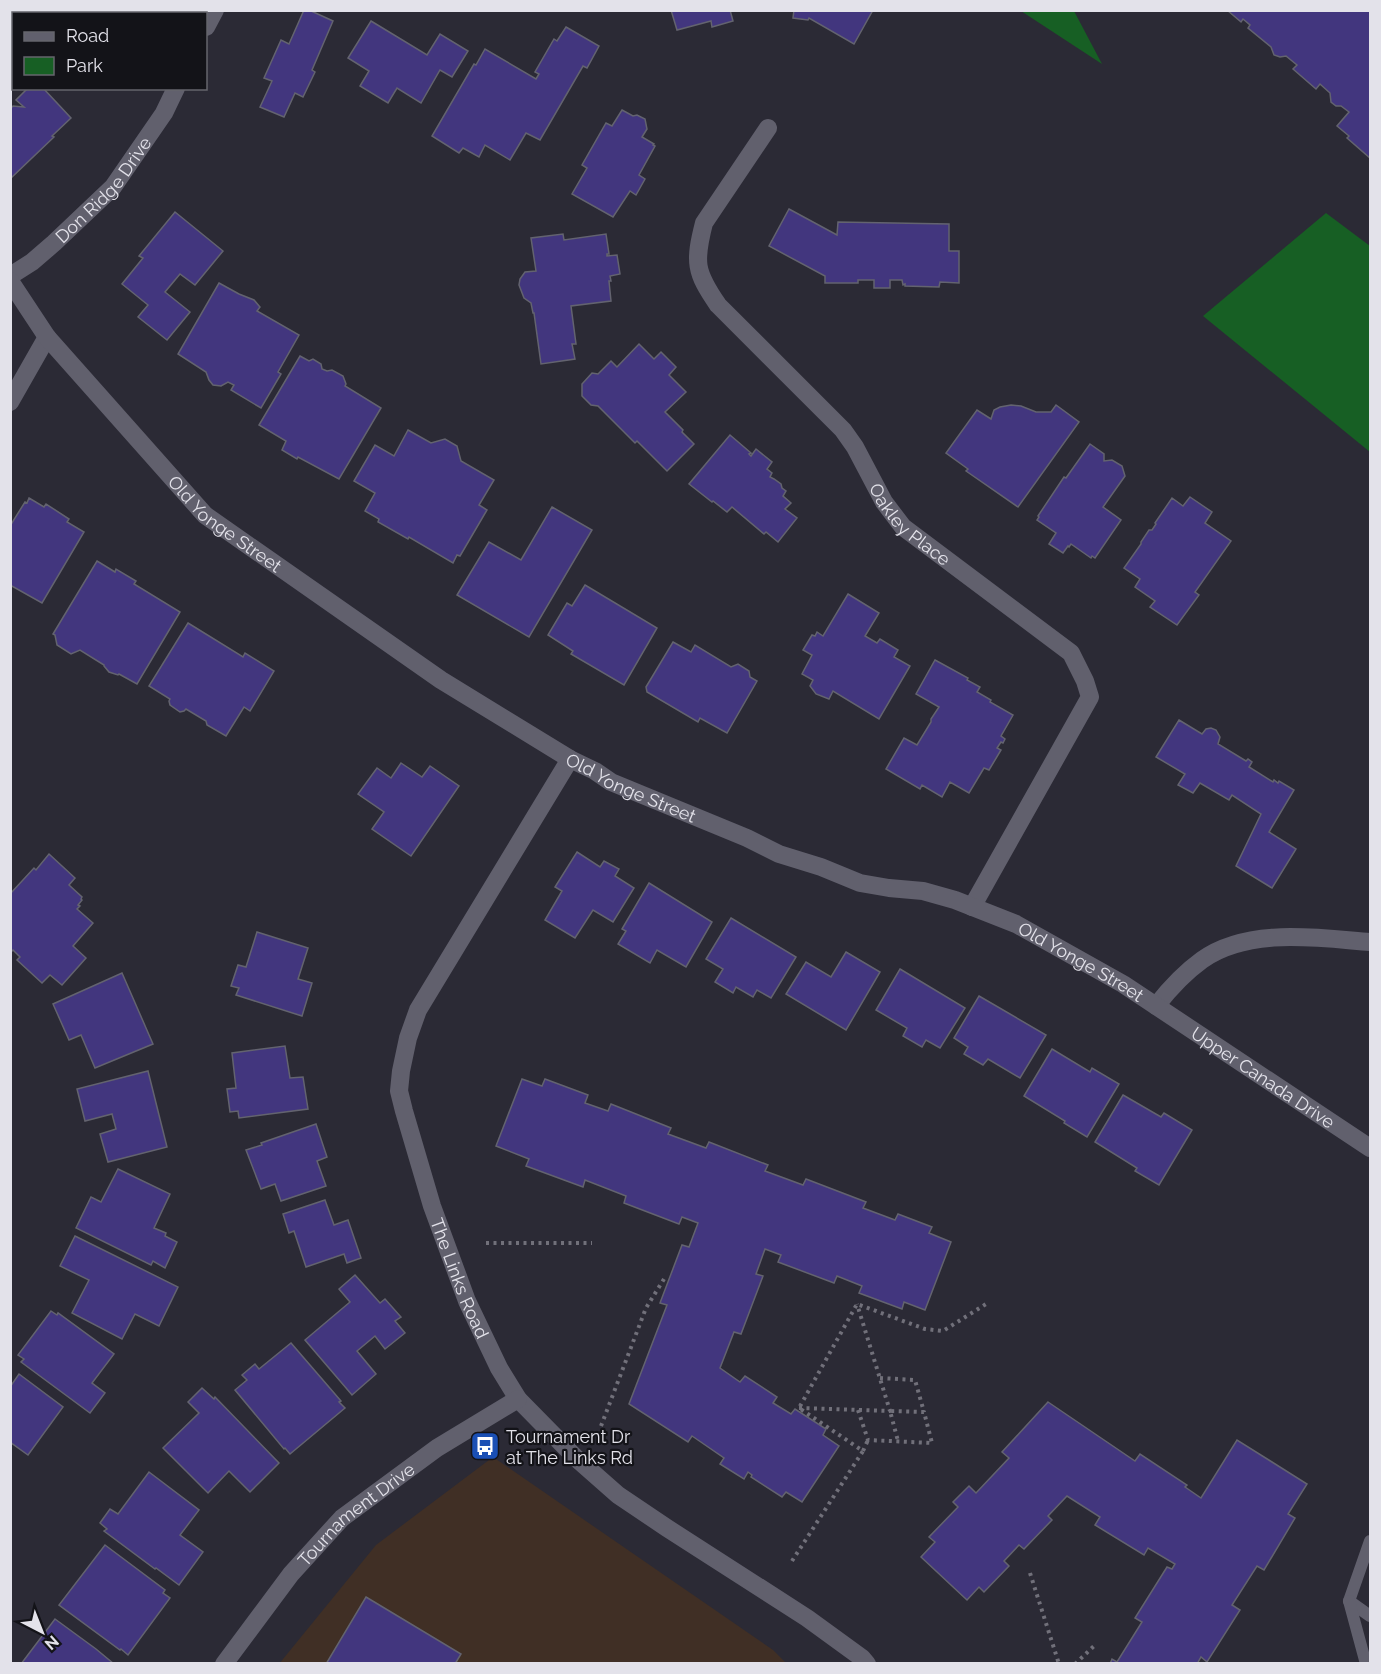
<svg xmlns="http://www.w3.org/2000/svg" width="1381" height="1674" font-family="Raleway,sans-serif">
<rect width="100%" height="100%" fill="#2b2a35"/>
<path fill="#402f25" d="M493 1457 773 1650 786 1663 279 1664 376 1545Z"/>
<g fill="#175f24">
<path d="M1021 11H1074L1102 64Z"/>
<path d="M1326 213 1370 246V452L1203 316Z"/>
</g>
<g fill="#42367e" stroke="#63636f" stroke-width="1.5">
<path d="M75 10H130L129 14H73Z"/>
<path d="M304 10H309L333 21 312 70 315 72 303 97 295 93 284 117 260 107 272 81 264 78 281 40 289 44Z"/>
<path d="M671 10H730L733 21 712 27 711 21 677 30Z"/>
<path d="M794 10H873L854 44 809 18 808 20 793 18Z"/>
<path d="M1227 10H1370V158L1347 138 1349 136 1337 126 1349 112 1341 106H1336L1331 102 1330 93 1320 84 1316 89 1293 69 1297 65 1286 56 1280 57 1274 55 1271 47 1248 28 1250 25 1243 19 1241 22Z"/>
<path d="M371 21 427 55 440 34 468 51 452 77 440 70 421 103 397 88 388 103 360 86 369 71 348 58Z"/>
<path d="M566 27 599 46 587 68 583 66 540 140 526 133 510 160 485 145 479 157 463 148 459 153 432 136 474 64 476 65 485 49 536 79 539 74 535 72 554 39 557 41Z"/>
<path d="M28 88H43L71 118 52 136 54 137 11 178 10 109 13 106 24 107 16 100Z"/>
<path d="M622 110 633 116 637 115 645 119 647 129 642 137 654 144 653 145 655 146 639 175 645 179 636 195 630 191 613 217 572 194 587 168 582 165 606 123 612 126Z"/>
<path d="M789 209 837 235 838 222 949 224V251H959V283L940 282 939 287 905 286V284L903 285 902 280H890V288H874V280H858V283H825V276L769 246Z"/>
<path d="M175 212 223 251 195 285 180 274 165 292 190 312 167 340 138 317 148 305 122 284 143 258 139 256Z"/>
<path d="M563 234 564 240 606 234 609 254H607V256L617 255 620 274 610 276 611 281H609L611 301 571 306 576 344H572L575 359 541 364 534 313H533L531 303 524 298 519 285 520 279 525 272 536 271 531 238Z"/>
<path d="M219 283 239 294 254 300 260 307 257 311 299 335 278 372 281 374 261 408 231 390 234 385 228 382 221 386 213 385 209 380 206 372 178 354Z"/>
<path d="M639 344 654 359 661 352 676 367 669 375 686 392 665 412 683 430 682 432 694 444 667 471 637 441 635 443 598 406 591 405 582 396V384L592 373 598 374 611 361 617 367Z"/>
<path d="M300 356 309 361 313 359 321 364 322 369 327 371 332 370 343 376 346 384 345 386 381 408 339 479 298 457 297 459 282 450 286 441 259 425Z"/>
<path d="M1011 405 1021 406 1036 412H1051L1056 405 1079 422 1018 507 966 471 968 469 946 453 977 410 991 419 994 410 1000 407Z"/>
<path d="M408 430 431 443 445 439 457 446 461 461 494 480 479 505 487 510 460 556 457 555 453 563 409 537 408 539 378 522 379 519 365 511 375 493 354 481 375 445 394 456Z"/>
<path d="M730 435 751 453 749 454 751 456 756 449 772 462 767 469 772 473 770 477 774 479 781 484 782 488 786 491 783 496 791 503 785 509 797 518 778 542 766 532 764 534 732 507 727 512 713 501 712 502 689 484Z"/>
<path d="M1090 444 1104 454V461L1112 460 1122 466 1125 476 1103 507 1121 520 1095 558 1092 556 1091 558 1071 544 1069 547 1068 546 1063 553 1049 544 1056 533 1037 520 1039 517 1038 516 1064 477 1066 478Z"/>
<path d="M1190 497 1212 512 1205 523 1231 541 1195 592 1199 595 1177 625 1150 607 1155 601 1135 587 1140 579 1124 568 1141 544V542L1149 530H1152L1156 524 1155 523 1172 498 1183 506Z"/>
<path d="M29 498 44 507 46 504 69 519 67 522 84 532 42 603 10 585V526L25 502 27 503Z"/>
<path d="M552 507 592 530 529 637 457 595 489 542 521 560Z"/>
<path d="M97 561 115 572 116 569 136 581 134 584 180 612 137 684 119 674 118 675 109 672 104 666V665L80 650 71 654 57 645 55 635 53 634Z"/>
<path d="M585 585 657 628 624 685 571 654 573 651 548 635 567 603 572 606Z"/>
<path d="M848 594 879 613 865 636 877 643 880 639 898 650 894 657 910 666 879 719 833 691 829 699 816 694 810 686 813 680 802 674 812 655 803 650 812 635 815 636 817 632 823 636Z"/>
<path d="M188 623 243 657 245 653 274 671 250 711 244 707 226 736 207 725 206 721 186 709 184 711 180 712 170 705 169 701 170 699 149 686Z"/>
<path d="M673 642 691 652 695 645 731 667 738 664 749 671 750 677 757 681 727 733 700 718 698 722 647 692 646 687Z"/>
<path d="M935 660 968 678 967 680 980 687 977 692 991 700 990 702 1013 715 1001 736 1005 739 1003 743 1001 742 997 748 1001 750 989 770 984 768 969 793 950 782 942 797 922 785 920 789 886 769 904 738 917 745 931 722V719L939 707 916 694Z"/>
<path d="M1179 720 1202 734 1206 729 1211 728 1216 730 1220 737 1218 744 1246 761 1248 759 1252 762 1249 767 1273 782 1274 780 1278 783 1279 781 1294 790 1269 832 1296 849 1272 888 1236 866 1261 814 1232 795 1229 800 1200 783 1193 793 1178 785 1185 774 1156 757Z"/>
<path d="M401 763 422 777 430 766 459 786 411 856 372 829 384 812 358 794 377 768 391 778Z"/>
<path d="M577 852 600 867 604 861 619 869 615 876 634 888 613 922 593 910 575 938 545 920 562 891 555 887Z"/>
<path d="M49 854 75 878 69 885 82 897 81 899 82 900 78 905 80 906 77 909 93 923 73 946 86 958 62 985 50 975 42 983 17 960 20 957 13 950 10 953V894L34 868 36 870Z"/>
<path d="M649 883 712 922 686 967 657 950 650 963 618 944 626 931 622 929Z"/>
<path d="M731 918 796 957 771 998 757 990 753 997 736 987 733 993 715 982 723 969 706 959Z"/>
<path d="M257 932 308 948 298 979 312 983 302 1016 236 995 239 988 231 986 238 965 246 967Z"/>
<path d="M846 952 880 972 846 1030 786 994 806 962 831 977Z"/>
<path d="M900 969 965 1008 940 1048 926 1040 922 1047 903 1036 907 1028 876 1010Z"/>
<path d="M122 973 153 1044 95 1068 81 1035 69 1040 53 1004Z"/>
<path d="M979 996 1046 1035 1020 1078 988 1059 983 1065 964 1054 968 1047 954 1038Z"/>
<path d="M285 1046 290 1078 303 1077 308 1109 239 1118 238 1111 230 1112 227 1089 236 1088 232 1053Z"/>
<path d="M1052 1049 1090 1072 1092 1068 1119 1084 1087 1137 1064 1123 1065 1121 1024 1096Z"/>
<path d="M148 1071 167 1147 108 1162 100 1134 116 1129 112 1114 85 1121 77 1089Z"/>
<path d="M522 1079 542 1086 545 1079 588 1095 585 1103 608 1111 611 1104 671 1128 668 1134 706 1148 709 1142 768 1165 765 1171 803 1185 806 1179 866 1202 863 1208 895 1220 898 1214 932 1227 929 1233 951 1242 925 1310 904 1302 902 1309 859 1293 862 1286 837 1276 834 1283 778 1262 781 1255 765 1249 756 1274 763 1276 741 1334 734 1332 720 1368 740 1382 745 1376 777 1397 773 1403 791 1414 795 1409 826 1429 823 1435 839 1446 802 1502 786 1492 782 1497 751 1477 752 1475 748 1472 744 1479 720 1464 724 1458 695 1438 692 1436 688 1442 629 1404 667 1305 660 1303 682 1245 689 1247 698 1223 682 1217 679 1224 624 1203 626 1196 585 1180 583 1187 526 1166 529 1159 496 1146Z"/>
<path d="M1123 1095 1161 1117 1164 1113 1192 1130 1159 1185 1135 1171 1137 1168 1095 1142Z"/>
<path d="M316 1124 327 1157 317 1161 326 1186 281 1201 275 1184 261 1189 246 1150 262 1145 261 1143Z"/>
<path d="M118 1169 170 1194 154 1228 166 1233 165 1236 177 1242 165 1268 153 1261 151 1265 76 1228 91 1197 101 1202Z"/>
<path d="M325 1200 334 1225 348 1220 361 1258 347 1263 344 1254 306 1267 294 1231 289 1233 283 1214Z"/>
<path d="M75 1236 178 1287 159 1326 135 1314 122 1339 72 1313 89 1280 60 1266Z"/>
<path d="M355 1275 380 1303 385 1299 401 1317 395 1321 405 1333 385 1349 375 1336 357 1351 376 1374 352 1395 305 1340 350 1302 339 1289Z"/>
<path d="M51 1311 57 1315 58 1313 114 1354 92 1383 105 1393 90 1413 21 1362 24 1359 18 1355Z"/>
<path d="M291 1343 341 1401 339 1402 345 1408 290 1454 285 1448 284 1449 235 1390 247 1380 242 1375 255 1364 259 1369Z"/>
<path d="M19 1374 63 1407 28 1455 10 1442V1387Z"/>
<path d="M202 1388 214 1399 215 1397 279 1463 250 1492 229 1471 208 1493 163 1448 199 1413 188 1402Z"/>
<path d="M1048 1402 1135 1461 1140 1454 1187 1485 1185 1487 1201 1498 1237 1440 1307 1484 1288 1514 1295 1518 1264 1570 1257 1566 1232 1605 1240 1610 1207 1662 1201 1657 1197 1664H1110L1112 1659 1117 1662 1142 1622 1135 1618 1167 1567 1172 1569 1175 1564 1148 1548 1144 1555 1095 1525 1100 1517 1067 1496 1048 1516 1052 1520 1024 1549 1019 1545 1004 1561 1009 1566 984 1592 979 1587 967 1600 921 1557 935 1542 929 1537 958 1507 953 1502 969 1486 976 1493 1009 1458 1002 1452Z"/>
<path d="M149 1472 199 1510 180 1535 203 1552 179 1585 156 1568 155 1569 104 1531 107 1529 100 1523 110 1509 118 1514Z"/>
<path d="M105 1545 165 1590 163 1593 170 1598 128 1655 121 1649 120 1650 59 1605Z"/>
<path d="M366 1597 461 1654 455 1664H326Z"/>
<path d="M55 1619 96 1649 114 1664H21Z"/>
</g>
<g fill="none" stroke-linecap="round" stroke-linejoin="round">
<g stroke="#71707a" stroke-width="4" stroke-dasharray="3 4.5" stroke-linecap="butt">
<path d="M486 1243H592"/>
<path d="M880 1378 915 1380 924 1412"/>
<path d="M799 1408 890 1411 857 1304"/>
<path d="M858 1410 868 1440 932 1443 924 1412 890 1411 898 1441"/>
<path d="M601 1426 646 1308 664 1279"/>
<path d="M863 1451 868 1440"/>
<path d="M792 1561 863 1451 799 1408 857 1304 925 1329 943 1331 986 1304"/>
<path d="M1030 1573 1059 1664"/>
<path d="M1075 1664 1094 1646"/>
</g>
<g stroke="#61606d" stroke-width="12">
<path d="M1370 1541 1349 1601 1370 1616"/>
<path d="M1349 1601 1366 1664"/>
</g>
<g stroke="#61606d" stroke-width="18">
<path d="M206 27 215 10"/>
<path id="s1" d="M768 128 704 223C694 262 695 272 718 305L843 430 855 447 884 502 903 527 1071 653 1085 681 1090 697 972 907"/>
<path id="s2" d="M10 276 32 262 54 243 113 187 164 113 176 88"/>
<path d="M10 402 47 337"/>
<path id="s3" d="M570 759 418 1010 408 1038 401 1071 399 1091 404 1111 432 1206 467 1301 499 1368 518 1399 576 1458 618 1495 667 1528 807 1618 862 1658 867 1664"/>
<path d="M1156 1006C1170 988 1184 973 1202 960 1248 927 1318 938 1370 942"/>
<path id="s4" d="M224 1664 291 1574 342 1518 437 1448 518 1399"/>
</g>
<path stroke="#61606d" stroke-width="18" id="s5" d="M10 281 47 337 205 515 441 680 570 759 595 771 611 782 747 838 779 854 821 867 860 883 889 888 923 891 955 900 1016 924 1123 984 1370 1148"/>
</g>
<defs>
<g id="bus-square" transform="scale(1.5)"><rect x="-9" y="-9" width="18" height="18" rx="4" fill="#1a4fb4" stroke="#131318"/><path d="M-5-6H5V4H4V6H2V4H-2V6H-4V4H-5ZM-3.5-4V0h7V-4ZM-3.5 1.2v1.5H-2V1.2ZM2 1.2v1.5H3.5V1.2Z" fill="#fff"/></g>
</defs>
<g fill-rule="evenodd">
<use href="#bus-square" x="485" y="1446"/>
</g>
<g text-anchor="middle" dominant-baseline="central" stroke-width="4.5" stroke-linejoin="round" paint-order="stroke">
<g font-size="18" fill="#e3e2ea" stroke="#131318">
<text stroke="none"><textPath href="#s2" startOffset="128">Don Ridge Drive</textPath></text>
<text stroke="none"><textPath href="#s5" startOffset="326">Old Yonge Street</textPath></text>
<text stroke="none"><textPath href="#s1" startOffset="496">Oakley Place</textPath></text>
<text stroke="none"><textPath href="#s5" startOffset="812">Old Yonge Street</textPath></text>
<text stroke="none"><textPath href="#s5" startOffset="1298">Old Yonge Street</textPath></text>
<text stroke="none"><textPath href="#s5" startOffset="1514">Upper Canada Drive</textPath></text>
<text stroke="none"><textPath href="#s3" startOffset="574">The Links Road</textPath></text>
<text stroke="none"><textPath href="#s4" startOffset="201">Tournament Drive</textPath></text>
</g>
<g font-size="18" fill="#e3e2ea" stroke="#131318" text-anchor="start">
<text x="506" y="1436">Tournament Dr<tspan x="506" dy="21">at The Links Rd</tspan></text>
</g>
</g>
<rect width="1381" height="1674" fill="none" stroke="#e3e2ea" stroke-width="24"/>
<rect x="12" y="12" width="195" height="78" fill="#131318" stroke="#66666c" stroke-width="1.5"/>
<rect x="24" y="32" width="30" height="9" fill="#61606d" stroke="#66666c" stroke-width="1.5"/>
<text x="66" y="42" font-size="18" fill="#e3e2ea">Road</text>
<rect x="24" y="57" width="30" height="18" fill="#175f24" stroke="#66666c" stroke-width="1.5"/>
<text x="66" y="72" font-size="18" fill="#e3e2ea">Park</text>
<g transform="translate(42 1632) rotate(138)" stroke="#131318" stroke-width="4.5" paint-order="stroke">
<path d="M0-4.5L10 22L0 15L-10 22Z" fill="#e3e2ea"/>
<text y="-9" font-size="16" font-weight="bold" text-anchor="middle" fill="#e3e2ea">N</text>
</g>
</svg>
